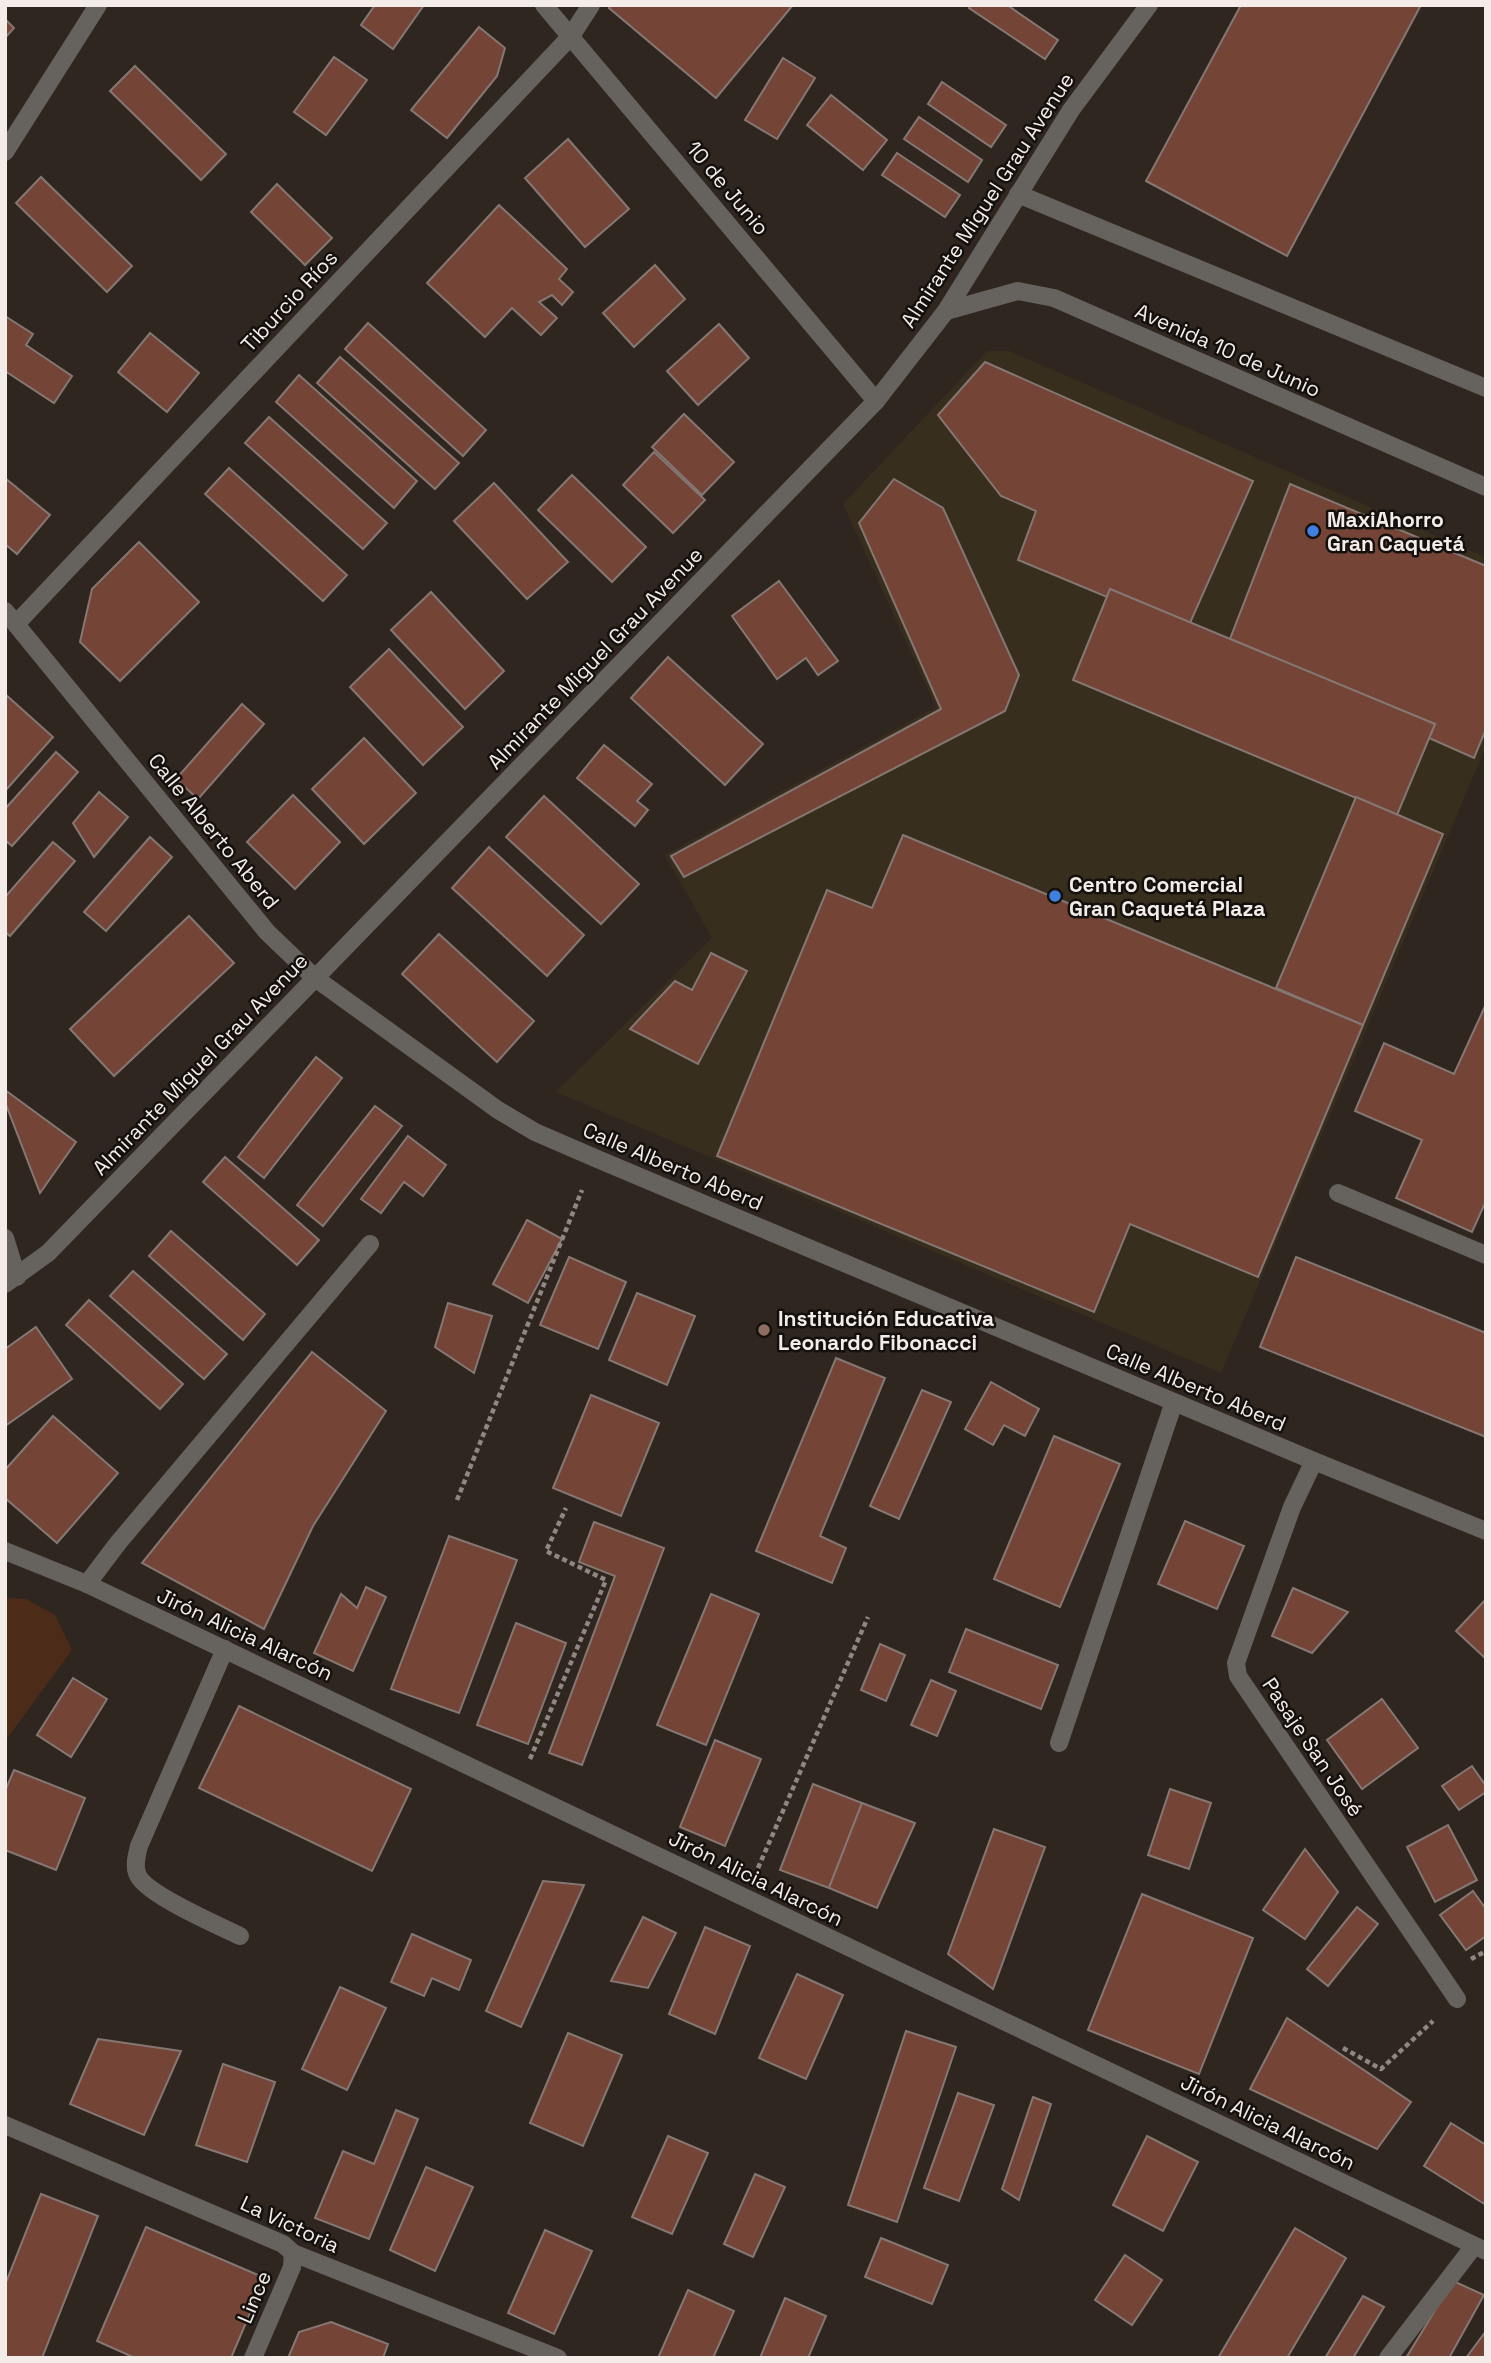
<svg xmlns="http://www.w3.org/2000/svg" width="1491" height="2363" font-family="'Space Grotesk',sans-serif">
<rect width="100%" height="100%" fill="#302620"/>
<path fill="#382e1e" d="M987 351H1009L1486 557V746L1221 1373 556 1092 712 938 665 855 936 707 843 504Z"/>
<path fill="#4c2c19" d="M5 1598 26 1599 55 1615 72 1650 5 1741Z"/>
<g fill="#744437" stroke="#857773" stroke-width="2">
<path d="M375 5H424L393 49 361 25Z"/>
<path d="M611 5H793L716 98 609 8Z"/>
<path d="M970 5H1007L1058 40 1045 59 969 8Z"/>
<path d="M1241 5H1421L1287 256 1146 181Z"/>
<path d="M5 19 14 28 5 38Z"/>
<path d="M479 27 505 48 497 76 447 138 411 110Z"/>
<path d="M334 57 367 80 326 135 294 112Z"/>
<path d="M783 58 815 78 777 139 745 120Z"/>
<path d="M135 66 226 154 201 180 110 91Z"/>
<path d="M942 82 1006 125 991 147 928 104Z"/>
<path d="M831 95 887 140 863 170 807 125Z"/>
<path d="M919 117 982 160 968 182 904 139Z"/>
<path d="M568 139 629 209 585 247 525 178Z"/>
<path d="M897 153 960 195 945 217 882 175Z"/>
<path d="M41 177 132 266 107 292 16 203Z"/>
<path d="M277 184 332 238 305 265 251 212Z"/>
<path d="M499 205 567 269 559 279 573 292 562 305 552 295 539 302 557 318 541 335 512 308 485 337 427 283Z"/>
<path d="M655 265 685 299 634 347 603 313Z"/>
<path d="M5 316 33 334 26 345 72 376 54 403 5 371Z"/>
<path d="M368 323 486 430 463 456 345 349Z"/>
<path d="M719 324 749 358 698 405 667 371Z"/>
<path d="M150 333 199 373 167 412 118 372Z"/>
<path d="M340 357 459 463 435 489 317 383Z"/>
<path d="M985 362 1253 481 1190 623 1110 589 1107 597 1018 560 1036 511 1001 496 938 415Z"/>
<path d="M299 375 417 481 394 508 276 402Z"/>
<path d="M684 414 734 462 702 495 652 447Z"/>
<path d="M269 417 387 523 363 549 245 443Z"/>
<path d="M654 452 705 500 673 533 623 485Z"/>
<path d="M229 468 347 575 323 601 205 494Z"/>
<path d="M572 475 646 547 612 582 538 510Z"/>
<path d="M5 478 50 515 17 554 5 544Z"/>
<path d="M894 479 943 508 1019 675 1005 711 684 877 671 856 941 709 859 523Z"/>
<path d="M494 483 568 562 527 599 454 521Z"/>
<path d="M1290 484 1486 566V729L1474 758 1429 738 1435 724 1230 639Z"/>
<path d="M139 542 199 602 120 681 80 642 92 589Z"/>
<path d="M779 581 838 661 818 675 806 658 777 679 732 616Z"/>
<path d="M1110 589 1435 724 1397 815 1073 680Z"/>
<path d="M431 592 504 671 465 709 391 630Z"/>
<path d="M389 649 463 727 423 765 350 687Z"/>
<path d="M668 657 763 744 725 785 631 698Z"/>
<path d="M5 694 53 737 5 791Z"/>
<path d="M242 704 264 724 198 799 176 779Z"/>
<path d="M364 738 416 793 364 844 312 789Z"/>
<path d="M604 745 652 784 637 801 648 810 635 826 577 778Z"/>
<path d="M56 752 78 772 12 846 5 840V809Z"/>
<path d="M99 792 128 817 94 857 73 823Z"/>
<path d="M293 795 340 842 295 889 247 842Z"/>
<path d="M544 796 639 884 601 924 506 837Z"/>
<path d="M1356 797 1443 834 1363 1025 1276 988Z"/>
<path d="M903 835 1363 1025 1258 1277 1130 1224 1094 1312 717 1156 827 890 872 908Z"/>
<path d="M150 837 172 857 106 931 84 912Z"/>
<path d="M53 842 75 861 10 936 5 932V897Z"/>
<path d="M489 847 584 935 547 976 452 888Z"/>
<path d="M189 916 234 963 114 1076 70 1029Z"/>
<path d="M439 934 534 1021 497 1062 402 974Z"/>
<path d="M711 953 747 971 698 1064 630 1029 675 981 692 990Z"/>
<path d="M1486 1004V1201L1472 1232 1396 1198 1422 1140 1355 1111 1384 1043 1454 1074Z"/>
<path d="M316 1057 342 1078 264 1178 238 1157Z"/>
<path d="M5 1090 76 1142 40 1193 5 1102Z"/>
<path d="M375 1106 402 1126 323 1226 297 1205Z"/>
<path d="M408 1136 446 1165 423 1196 404 1182 381 1213 361 1199Z"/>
<path d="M225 1157 319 1240 297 1265 203 1182Z"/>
<path d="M527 1220 562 1239 528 1303 493 1284Z"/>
<path d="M171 1231 265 1314 243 1340 149 1256Z"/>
<path d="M569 1257 626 1282 598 1349 540 1325Z"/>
<path d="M1296 1257 1486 1333V1437L1260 1347Z"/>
<path d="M133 1271 227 1354 204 1379 110 1296Z"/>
<path d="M637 1293 695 1316 667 1385 609 1360Z"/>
<path d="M89 1300 183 1384 160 1409 66 1325Z"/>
<path d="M448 1303 492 1316 474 1373 435 1347Z"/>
<path d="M36 1327 72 1379 5 1426V1349Z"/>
<path d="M312 1352 386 1411 313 1526 264 1629 142 1563Z"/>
<path d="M836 1358 885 1378 820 1536 846 1548 832 1583 756 1551Z"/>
<path d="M991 1382 1039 1409 1025 1436 1004 1425 993 1445 965 1429Z"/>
<path d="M922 1390 951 1402 899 1519 870 1506Z"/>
<path d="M591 1395 659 1423 621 1516 553 1488Z"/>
<path d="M53 1416 118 1473 57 1543 5 1498V1470Z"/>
<path d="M1054 1436 1120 1464 1060 1607 994 1579Z"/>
<path d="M1185 1521 1244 1546 1217 1609 1158 1584Z"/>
<path d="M594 1522 664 1548 582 1765 549 1753 615 1576 579 1562Z"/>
<path d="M449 1536 517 1560 459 1713 391 1689Z"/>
<path d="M366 1587 386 1597 353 1671 314 1653 341 1594 357 1608Z"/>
<path d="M1293 1588 1348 1612 1312 1653 1272 1636Z"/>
<path d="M711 1594 759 1614 706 1745 657 1725Z"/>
<path d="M1486 1599V1659L1456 1631Z"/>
<path d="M516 1623 566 1643 528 1744 477 1725Z"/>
<path d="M966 1629 1058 1665 1041 1709 949 1672Z"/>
<path d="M880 1644 905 1655 886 1701 861 1690Z"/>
<path d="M73 1678 107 1699 71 1757 37 1735Z"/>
<path d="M931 1680 956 1691 937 1736 911 1725Z"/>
<path d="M1382 1699 1418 1748 1362 1789 1327 1740Z"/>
<path d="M239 1706 411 1789 372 1871 199 1788Z"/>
<path d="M715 1740 761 1759 725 1846 680 1827Z"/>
<path d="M1472 1766 1486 1786V1792L1459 1810 1442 1786Z"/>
<path d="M14 1770 85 1798 56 1870 5 1850V1791Z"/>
<path d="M813 1784 862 1803 829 1888 780 1870Z"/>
<path d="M1170 1789 1211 1803 1189 1869 1148 1855Z"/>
<path d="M862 1803 915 1823 877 1908 829 1888Z"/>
<path d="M1448 1825 1477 1880 1435 1902 1407 1847Z"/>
<path d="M994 1829 1045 1847 993 1989 948 1954Z"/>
<path d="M1305 1849 1338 1892 1305 1939 1263 1910Z"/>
<path d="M543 1881 584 1885 521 2027 486 2011Z"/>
<path d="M1473 1891 1486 1909V1936L1466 1950 1440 1915Z"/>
<path d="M1142 1894 1253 1938 1199 2074 1088 2030Z"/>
<path d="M1357 1907 1378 1924 1328 1986 1307 1969Z"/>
<path d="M643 1917 676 1933 648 1988 611 1981Z"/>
<path d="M705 1927 750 1946 715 2034 669 2014Z"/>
<path d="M412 1934 471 1960 459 1990 432 1978 424 1996 391 1982Z"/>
<path d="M797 1974 843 1995 806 2079 759 2058Z"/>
<path d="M340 1987 386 2008 347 2090 302 2069Z"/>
<path d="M1287 2018 1411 2102 1377 2149 1250 2089Z"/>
<path d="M906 2031 956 2047 897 2222 848 2205Z"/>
<path d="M568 2033 622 2055 583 2146 530 2123Z"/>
<path d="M98 2039 181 2051 144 2135 70 2104Z"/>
<path d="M223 2064 275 2082 247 2162 196 2145Z"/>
<path d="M958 2093 994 2105 959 2201 924 2188Z"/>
<path d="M1033 2097 1051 2104 1019 2200 1002 2189Z"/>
<path d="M396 2110 418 2119 369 2239 315 2218 343 2151 374 2164Z"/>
<path d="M1451 2123 1486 2145V2205L1424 2166Z"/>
<path d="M668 2136 708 2153 672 2234 632 2217Z"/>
<path d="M1147 2136 1198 2162 1163 2231 1113 2205Z"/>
<path d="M426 2167 473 2187 435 2271 390 2250Z"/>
<path d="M755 2174 785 2187 753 2257 724 2244Z"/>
<path d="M41 2194 98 2216 42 2358H6L5 2285Z"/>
<path d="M146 2227 265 2278 231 2358H135L97 2341Z"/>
<path d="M1295 2228 1346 2258 1287 2358H1218Z"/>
<path d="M545 2230 592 2251 554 2334 508 2313Z"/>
<path d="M881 2238 948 2265 932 2304 865 2277Z"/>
<path d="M1125 2255 1162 2280 1132 2325 1095 2300Z"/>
<path d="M1453 2281 1484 2295 1449 2358H1406Z"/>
<path d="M688 2290 734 2311 713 2358H658Z"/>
<path d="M1363 2296 1384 2307 1353 2358H1325Z"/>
<path d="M785 2298 826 2316 808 2358H760Z"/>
<path d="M331 2322 388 2344 383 2358H288L299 2332Z"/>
<path d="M1486 2331V2358H1466Z"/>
</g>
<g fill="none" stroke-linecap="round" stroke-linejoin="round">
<g stroke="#908782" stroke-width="4.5" stroke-dasharray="5 3.5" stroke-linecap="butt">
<path d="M457 1500 582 1190"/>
<path d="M530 1759 606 1580 546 1551 566 1508"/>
<path d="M758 1868 868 1617"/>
<path d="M1471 1959 1486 1951"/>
<path d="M1343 2048 1381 2069 1433 2021"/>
</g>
<g stroke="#66625e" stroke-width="18">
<path d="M544 5 876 401"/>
<path d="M5 152 98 5"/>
<path d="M1018 194 1486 388"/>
<path d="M946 311 1018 291 1054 298 1486 487"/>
<path d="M5 611 267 932 315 978 498 1110 535 1132 595 1158 1314 1461 1486 1531"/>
<path d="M16 624 571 36 591 5"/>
<path d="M1338 1193 1486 1255"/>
<path d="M5 1238 17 1277"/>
<path d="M5 1284 48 1253 876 401 946 311 1071 110 1149 5"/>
<path d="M1314 1461 1292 1507 1236 1663 1238 1676 1457 1999"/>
<path d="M5 1551 87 1584 1486 2251"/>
<path d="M87 1584 118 1543 370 1244"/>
<path d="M225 1649 139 1846C137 1854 134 1865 137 1873 142 1893 220 1926 240 1936"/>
<path d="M1059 1743 1174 1402"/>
<path d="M5 2125 283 2244 293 2253 558 2358"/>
<path d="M253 2358 292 2267 293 2253"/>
<path d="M1388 2358 1474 2246"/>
</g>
</g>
<g fill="#3f7fe0" stroke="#14100d" stroke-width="2.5">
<circle cx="1313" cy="531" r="7"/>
<circle cx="1055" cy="896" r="7"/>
</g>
<circle fill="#8d6e63" stroke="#14100d" stroke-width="2.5" cx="764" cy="1330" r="7"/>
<g text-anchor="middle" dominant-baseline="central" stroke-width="5" stroke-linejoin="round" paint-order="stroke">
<g font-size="21" fill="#f3ece8" stroke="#14100d">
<text transform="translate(728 188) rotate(50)">10 de Junio</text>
<text transform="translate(987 200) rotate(-57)">Almirante Miguel Grau Avenue</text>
<text transform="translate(289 301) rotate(-47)">Tiburcio Ríos</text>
<text transform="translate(1228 350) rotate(24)">Avenida 10 de Junio</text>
<text transform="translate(595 658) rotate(-46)">Almirante Miguel Grau Avenue</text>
<text transform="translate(214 831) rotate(51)">Calle Alberto Aberd</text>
<text transform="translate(200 1064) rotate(-46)">Almirante Miguel Grau Avenue</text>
<text transform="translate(673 1166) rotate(23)">Calle Alberto Aberd</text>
<text transform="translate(1196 1387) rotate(23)">Calle Alberto Aberd</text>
<text transform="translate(245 1634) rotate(25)">Jirón Alicia Alarcón</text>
<text transform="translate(1313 1747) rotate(56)">Pasaje San José</text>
<text transform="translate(756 1878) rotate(26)">Jirón Alicia Alarcón</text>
<text transform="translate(1268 2122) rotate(26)">Jirón Alicia Alarcón</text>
<text transform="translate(290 2224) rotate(25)">La Victoria</text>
<text transform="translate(254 2297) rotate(-67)">Lince</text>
</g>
<g font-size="21" font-weight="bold" fill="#f3ece8" stroke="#14100d" text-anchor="start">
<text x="1327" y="519">MaxiAhorro<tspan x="1327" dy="24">Gran Caquetá</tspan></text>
<text x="1069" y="884">Centro Comercial<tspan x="1069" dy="24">Gran Caquetá Plaza</tspan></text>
<text x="778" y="1318">Institución Educativa<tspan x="778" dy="24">Leonardo Fibonacci</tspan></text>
</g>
</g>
<rect width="1491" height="2363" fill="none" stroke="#f3ece8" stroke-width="14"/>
</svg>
